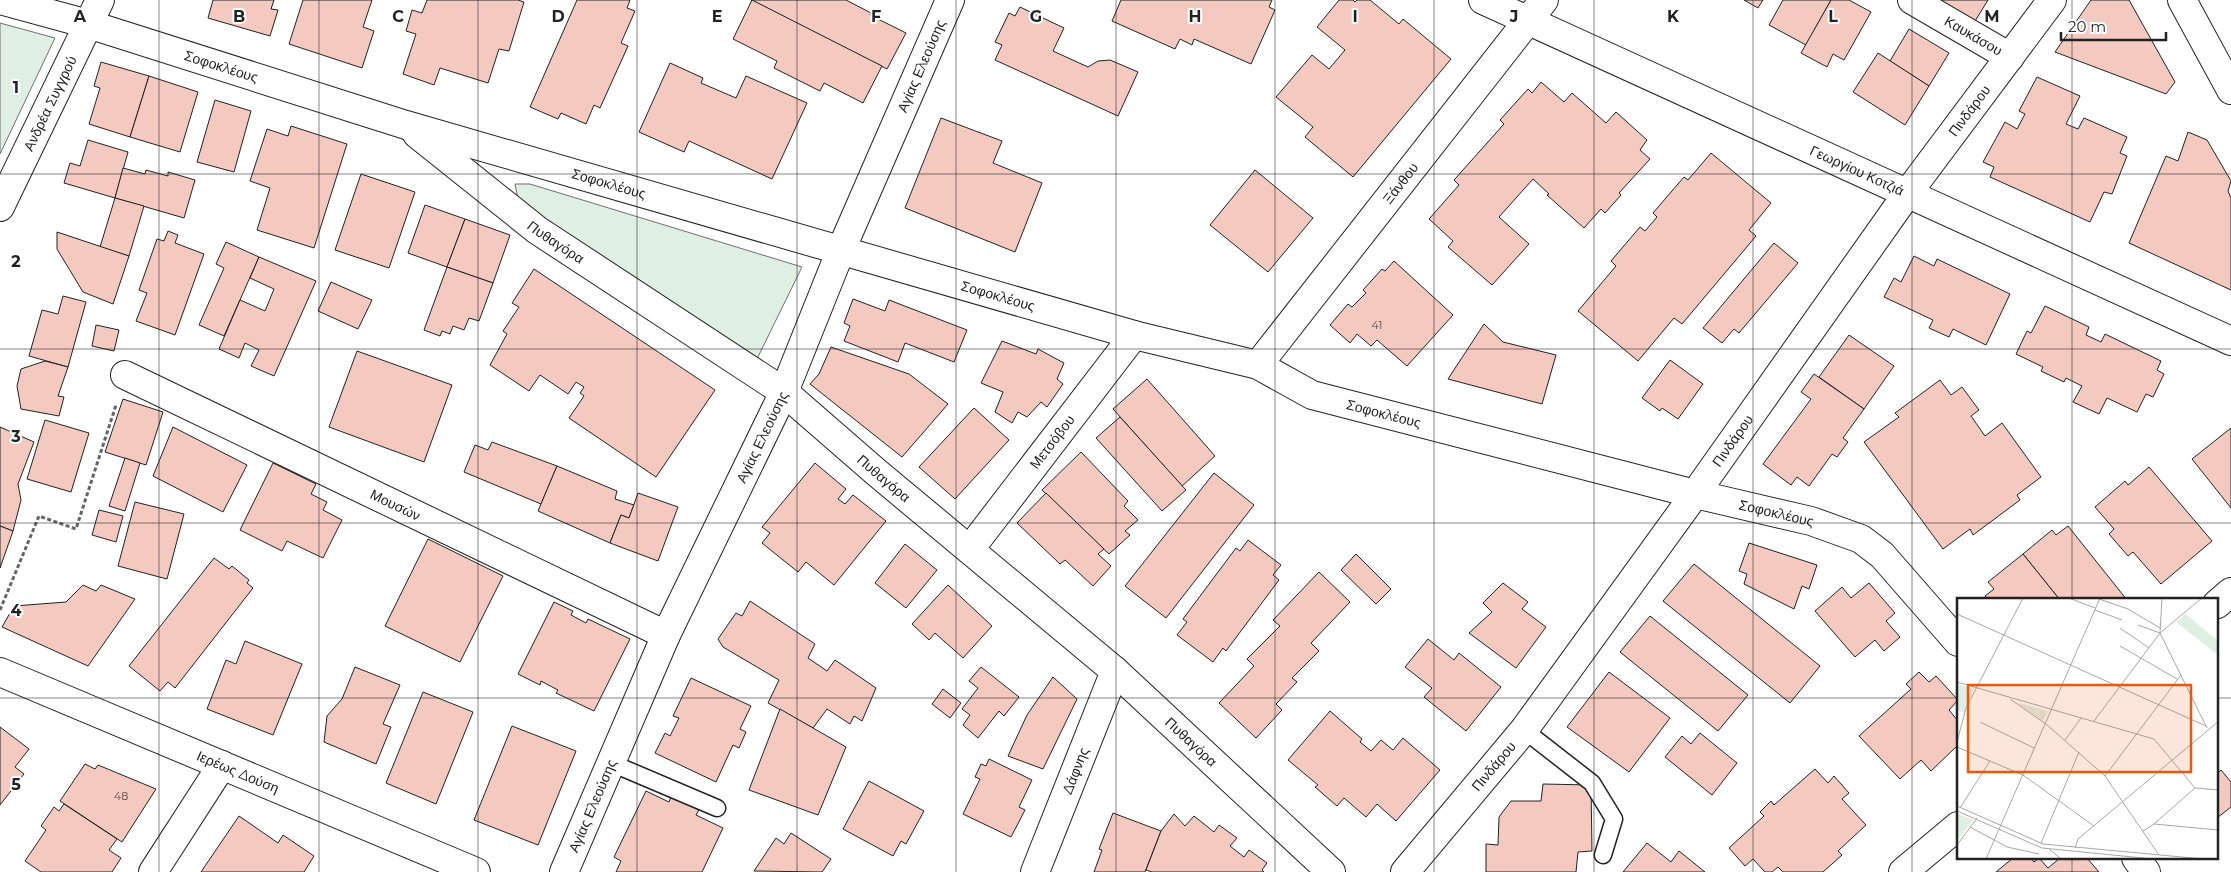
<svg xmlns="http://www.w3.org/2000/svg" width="2231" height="872" font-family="Montserrat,sans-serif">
<rect width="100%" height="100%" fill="#fff"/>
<g fill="#e0efe3" stroke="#6f6f6f">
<path d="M0 23 55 38 0 154Z"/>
<path d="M515 184H530L802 267 755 363 544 224 518 199Z"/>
</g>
<g fill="#f3c9c0" stroke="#222">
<path d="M213 0H274L271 9 278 10 270 36 208 18Z"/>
<path d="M303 0H372L363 27 374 31 362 68 289 44Z"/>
<path d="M427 0H518L524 2 509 51 499 49 488 83 440 68 434 85 403 74 416 34 406 31 412 10 422 13Z"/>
<path d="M577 0H630L627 8 635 11 621 43 628 46 600 108 594 105 586 124 561 113 558 119 530 107Z"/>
<path d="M751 0H846L871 13 870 15 906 33 887 69Z"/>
<path d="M752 0 882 66 863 103 824 83 820 91 774 68 777 61 733 39Z"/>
<path d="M1121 0H1272L1269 7 1275 10 1251 64 1194 39 1192 45 1180 39 1175 49 1112 21Z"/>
<path d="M1339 0H1353L1355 2 1357 0H1370L1399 24 1403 19 1451 59 1353 177 1305 137 1313 127 1276 97 1312 55 1329 69 1345 50 1317 27Z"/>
<path d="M1744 0H1763L1758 8Z"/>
<path d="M1783 0H1831L1806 45 1769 25Z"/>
<path d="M1831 0H1849L1871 12 1844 60 1833 54 1827 67 1801 53Z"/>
<path d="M1931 0H1988L1972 26Z"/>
<path d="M2091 0H2129L2175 82 2166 94 2055 52Z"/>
<path d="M1020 7 1064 28 1053 51 1088 67 1098 61 1110 60 1138 72 1118 116 995 60 1002 45 995 42 1009 13 1015 16Z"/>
<path d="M1909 29 1949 53 1929 86 1890 61Z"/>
<path d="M1878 53 1929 86 1905 125 1853 92Z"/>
<path d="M101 62 149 76 130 137 89 124 100 88 94 86Z"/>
<path d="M670 63 703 78 701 83 736 98 746 76 807 103 772 179 689 141 684 152 639 132Z"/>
<path d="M149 76 198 92 180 152 130 137Z"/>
<path d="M2037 77 2080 96 2066 124 2078 129 2084 118 2127 137 2120 153 2127 156 2112 194 2104 192 2090 222 1990 177 1994 167 1983 162 2005 122 2017 129 2025 114 2019 111Z"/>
<path d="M1541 82 1564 102 1572 93 1606 123 1616 112 1647 140 1640 150 1650 159 1619 193 1621 195 1605 213 1601 209 1584 228 1547 195 1549 194 1533 179 1499 217 1529 244 1492 285 1448 247 1453 241 1429 219 1459 185 1454 180 1504 124 1500 120 1528 89 1532 93Z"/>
<path d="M215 100 251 111 234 172 197 162Z"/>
<path d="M941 118 1002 141 993 163 1042 183 1015 252 905 208Z"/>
<path d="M291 126 347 144 314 248 257 230 270 188 250 181 267 129 288 136Z"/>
<path d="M2188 132 2207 140 2231 181 2228 191 2231 198V290L2129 243 2166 156 2178 161Z"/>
<path d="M88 140 128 152 115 198 64 183 70 163 80 166Z"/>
<path d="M1711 153 1771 203 1749 230 1756 236 1682 324 1674 318 1638 361 1578 311 1616 266 1611 261 1640 227 1645 231 1657 217 1653 213 1684 177 1688 180Z"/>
<path d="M123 168 145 174 146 170 168 176V172L195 180 184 218 115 198Z"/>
<path d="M1255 170 1313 218 1268 272 1210 225Z"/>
<path d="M361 174 415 192 389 268 335 250Z"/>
<path d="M115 198 144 206 129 256 100 247Z"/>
<path d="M425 205 465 219 447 267 408 253Z"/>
<path d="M465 219 510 235 493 283 447 267Z"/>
<path d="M168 231 178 235 175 243 204 254 175 335 136 321 147 293 139 290 157 239 164 241Z"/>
<path d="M57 232 129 256 113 304 83 292 57 249Z"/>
<path d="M226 242 259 257 224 336 199 325 224 268 216 264Z"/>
<path d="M1774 243 1798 263 1739 333 1734 329 1722 343 1703 328Z"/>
<path d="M1914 256 1934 266 1937 259 2010 294 1986 345 1953 329 1949 337 1929 328 1933 320 1884 297 1894 278 1901 282Z"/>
<path d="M259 257 316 281 274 376 251 366 259 350 245 343 239 358 219 349 240 300 265 311 274 289 250 278Z"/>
<path d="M1394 261 1453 315 1407 366 1377 340 1371 346 1357 334 1350 343 1330 325 1348 304 1352 307 1366 293 1363 290 1382 269 1385 271Z"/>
<path d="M447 267 493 283 479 321 469 318 464 330 453 326 450 334 442 331 440 336 424 330Z"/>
<path d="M534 269 715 390 656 477 569 418 584 396 580 393 584 387 576 382 568 394 540 375 529 391 490 365 507 334 503 331 519 307 512 303Z"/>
<path d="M331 282 372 300 358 329 318 311Z"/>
<path d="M63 296 86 302 68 367 29 356 42 310 58 314Z"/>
<path d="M853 299 885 311 889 300 967 330 954 362 905 343 898 362 844 341 850 326 844 323Z"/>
<path d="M2045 306 2089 327 2086 335 2101 342 2105 334 2161 361 2157 370 2164 374 2153 397 2146 394 2137 412 2107 398 2099 414 2073 402 2082 386 2066 378 2064 382 2041 371 2043 367 2016 354 2027 331 2031 333Z"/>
<path d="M1484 324 1503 342 1556 355 1542 404 1448 379Z"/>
<path d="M96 325 119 330 114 351 92 346Z"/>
<path d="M1849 335 1894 366 1864 409 1819 377Z"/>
<path d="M1002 341 1036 354 1038 349 1064 363 1057 379 1063 384 1047 407 1041 402 1027 417 1018 412 1012 423 995 412 1003 392 981 383Z"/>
<path d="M831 347 909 374 948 404 902 457 810 384 819 374Z"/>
<path d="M357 351 452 385 424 462 329 427Z"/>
<path d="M1670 360 1703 384 1678 419 1662 408 1660 411 1642 398Z"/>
<path d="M45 361 68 367 58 396 64 397 59 416 21 409 17 386 21 369Z"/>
<path d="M1814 374 1864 409 1843 438 1848 442 1837 457 1832 454 1809 486 1797 477 1791 485 1763 464 1811 399 1801 392Z"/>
<path d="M1147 379 1215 456 1182 486 1113 409Z"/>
<path d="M1940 380 1951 395 1962 387 1979 410 1971 416 1985 436 2002 423 2041 477 2017 495 2020 500 1973 535 1970 529 1943 549 1864 442 1899 417 1895 413Z"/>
<path d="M123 399 163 412 146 465 105 452Z"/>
<path d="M974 408 1009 440 955 499 919 467Z"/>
<path d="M1120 417 1186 490 1162 511 1096 438Z"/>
<path d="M45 420 89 433 71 492 27 479Z"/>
<path d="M0 427 34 442 18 484 21 500 13 531 0 526Z"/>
<path d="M173 427 247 465 223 512 153 476Z"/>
<path d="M2231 428V508L2192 459Z"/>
<path d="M492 442 557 466 541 504 464 472 475 445 488 450Z"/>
<path d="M1081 452 1128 501 1124 506 1138 520 1125 531 1130 535 1109 554 1042 490Z"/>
<path d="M125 458 140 463 125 511 109 506Z"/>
<path d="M273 463 316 484 311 494 327 502 323 510 342 520 323 558 287 541 282 551 240 530Z"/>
<path d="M815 463 846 489 838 499 845 504 853 495 886 521 834 585 806 562 798 572 762 543 770 533 762 527Z"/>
<path d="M557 466 617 491 615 499 634 505 629 518 621 515 610 543 538 511Z"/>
<path d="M2149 467 2212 541 2161 584 2133 552 2128 556 2109 534 2114 529 2095 507 2125 481 2128 485Z"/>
<path d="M1214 473 1254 505 1166 618 1125 586Z"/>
<path d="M638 493 678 507 658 561 610 543 621 515 629 518Z"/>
<path d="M1046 493 1104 549 1098 554 1111 566 1093 586 1065 560 1060 564 1017 523Z"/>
<path d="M135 502 184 514 167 579 118 566Z"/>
<path d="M99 510 123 516 116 542 92 535Z"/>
<path d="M0 526 13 531 0 568Z"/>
<path d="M2068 526 2127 600H2060L2023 554 2052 530 2056 535Z"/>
<path d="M428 539 503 576 460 662 385 626Z"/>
<path d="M1248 540 1281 565 1273 575 1279 580 1226 651 1223 648 1213 662 1177 635 1187 622 1183 619 1236 548 1240 551Z"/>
<path d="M1749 543 1817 565 1809 589 1802 586 1794 609 1744 584 1747 574 1739 571Z"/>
<path d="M905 544 937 570 906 608 875 583Z"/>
<path d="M1356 554 1391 589 1376 604 1341 570Z"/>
<path d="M2023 554 2060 600H1988L1985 596 1994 589 1988 582Z"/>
<path d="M214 558 229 569 232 566 249 580 247 583 253 588 175 688 168 682 160 691 129 666Z"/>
<path d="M1694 564 1820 666 1790 703 1663 601Z"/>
<path d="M1319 572 1350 602 1311 643 1319 651 1292 678 1297 682 1276 704 1282 710 1256 738 1219 703 1254 666 1247 659 1280 626 1273 620Z"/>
<path d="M1503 583 1528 602 1522 609 1546 627 1516 668 1469 633 1492 612 1483 603Z"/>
<path d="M1869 583 1895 613 1886 621 1900 637 1884 651 1875 640 1855 657 1815 611 1842 587 1851 598Z"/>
<path d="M83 585 96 591 101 585 135 599 88 666 2 627 14 606 66 602Z"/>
<path d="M948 585 992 626 963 658 935 633 929 640 912 624Z"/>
<path d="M750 601 815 644 808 658 827 671 835 660 876 688 862 721 854 716 850 724 827 709 813 728 768 703 779 680 723 647 718 639 736 613 742 616Z"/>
<path d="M554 602 573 611 571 615 586 623 588 619 630 639 594 711 556 693 558 690 541 681 540 685 518 674Z"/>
<path d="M1650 616 1748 695 1718 731 1620 652Z"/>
<path d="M1428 639 1454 660 1459 653 1501 687 1466 731 1424 697 1432 688 1405 667Z"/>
<path d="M245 641 302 664 273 735 207 709 226 660 236 664Z"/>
<path d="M355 667 400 685 383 724 391 727 376 764 324 742 327 716 342 699Z"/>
<path d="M981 667 1019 697 1004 716 999 711 978 738 963 725 970 715 962 709 978 688 969 681Z"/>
<path d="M1609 672 1670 718 1629 772 1567 727Z"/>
<path d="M1919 672 1929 682 1936 676 1958 700 1949 710 1958 721V745L1931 771 1921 760 1900 779 1859 736 1911 689 1906 684Z"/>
<path d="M1053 677 1077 699 1043 769 1008 756 1027 715Z"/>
<path d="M691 678 751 706 740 729 746 732 739 748 733 745 716 782 655 753 665 733 670 736 679 718 673 716Z"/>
<path d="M943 689 961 703 950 718 932 704Z"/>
<path d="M423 692 473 712 436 804 386 783Z"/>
<path d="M780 709 846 747 818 815 749 790Z"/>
<path d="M1330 711 1362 739 1360 742 1371 751 1381 740 1393 750 1403 738 1440 770 1396 821 1377 804 1366 817 1344 798 1337 806 1315 787 1318 785 1288 760Z"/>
<path d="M512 726 576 751 538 845 474 820Z"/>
<path d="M0 727 29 749 15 767 24 774 0 805Z"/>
<path d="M1700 733 1737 763 1712 795 1665 757 1682 736 1691 744Z"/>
<path d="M989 759 1032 780 1019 807 1025 810 1011 837 963 814 980 779 975 777 981 764 986 766Z"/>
<path d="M85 764 95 769 98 765 156 789 122 842 60 801Z"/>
<path d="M1815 769 1828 783 1834 776 1849 793 1842 799 1866 825 1838 851 1842 855 1823 872H1783L1778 867 1772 872H1765L1753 859 1745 866 1729 848 1764 816 1760 812 1771 801 1774 805Z"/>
<path d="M2221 770 2231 782V807L2217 818V774Z"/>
<path d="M869 781 924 811 906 844 901 841 893 856 843 829Z"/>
<path d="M1543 784 1591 785 1592 851 1578 852 1576 872H1486V844L1498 845 1499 817 1511 801H1541Z"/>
<path d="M646 791 669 802 672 794 700 808 696 815 723 828 702 872H616L621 861 614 857Z"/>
<path d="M64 804 117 839 109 850 121 858 112 872H41L25 861 46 830 41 826 54 807 59 811Z"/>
<path d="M1113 813 1161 831 1145 872H1094L1102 850 1099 849Z"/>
<path d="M1174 814 1185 826 1194 816 1214 832 1219 825 1237 838 1230 846 1244 857 1249 850 1267 863 1262 870 1264 872H1152L1146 870 1161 831Z"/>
<path d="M239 816 278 843 283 835 314 856 304 872H201Z"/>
<path d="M791 833 831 859 822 872 754 871 776 838 784 844Z"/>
<path d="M1647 843 1671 862 1679 851 1705 872H1623Z"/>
<path d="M2013 858H2031L2034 862 2039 858 2048 868 2060 858H2087L2099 872H1996Z"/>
</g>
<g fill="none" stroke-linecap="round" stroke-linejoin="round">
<g stroke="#222" stroke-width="19">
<g id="lane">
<path d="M1524 730 1592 783 1614 819 1603 855"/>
<path d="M611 763 717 808"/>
</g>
</g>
<g stroke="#222" stroke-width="30">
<g id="street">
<path id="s1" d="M0 0 88 24 406 125 1134 335 1258 365 1312 395 1695 494 1811 521 1861 539 1882 555 1958 642"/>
<path id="s2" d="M1483 0 2231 341"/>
<path id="s3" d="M1912 0 2010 57"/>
<path id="s4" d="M417 134 537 230 784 392 876 472 1115 671 1331 872"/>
<path id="s5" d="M0 207 100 0"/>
<path id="s6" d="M1258 365 1544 0"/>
<path id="s7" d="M125 375 666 635"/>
<path id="s8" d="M970 549 1134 335"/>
<path id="s9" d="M0 672 476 872"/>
<path d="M2136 858 2146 872"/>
<path d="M153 872 222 765"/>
<path id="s10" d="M564 872 666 635 784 392 841 250 950 0"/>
<path id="s11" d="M1035 872 1115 671"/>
<path id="s12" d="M1405 872 1524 730 1695 494 1907 194 2052 0"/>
</g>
</g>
<g stroke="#222" stroke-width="30">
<g id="secondary">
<path d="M2182 0 2231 90"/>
<path d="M2217 604 2231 592"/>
<path d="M1903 872 1958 826"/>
</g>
</g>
<path stroke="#646464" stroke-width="3" stroke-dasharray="4 2.5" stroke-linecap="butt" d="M0 610 39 516 76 529 116 405"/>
<use href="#lane" stroke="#fff" stroke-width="16"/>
<use href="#street" stroke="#fff" stroke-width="28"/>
<use href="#secondary" stroke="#fff" stroke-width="28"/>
</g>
<path fill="none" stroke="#222" stroke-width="1" stroke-opacity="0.55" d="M159 0V872M319 0V872M478 0V872M637 0V872M797 0V872M956 0V872M1116 0V872M1275 0V872M1434 0V872M1594 0V872M1753 0V872M1912 0V872M2072 0V600M0 174H2231M0 349H2231M0 523H2231M0 698H1958M2217 698H2231M2072 858V872"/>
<g text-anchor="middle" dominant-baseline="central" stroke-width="4" stroke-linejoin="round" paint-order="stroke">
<g font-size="11" fill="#564c4a">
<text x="1377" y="325">41</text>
<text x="121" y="796">48</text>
</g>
<g font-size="14" fill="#222" stroke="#fff">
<text stroke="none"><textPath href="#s3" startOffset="71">Καυκάσου</textPath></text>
<text stroke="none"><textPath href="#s10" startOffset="882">Αγίας Ελεούσης</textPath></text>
<text stroke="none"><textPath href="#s1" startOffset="231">Σοφοκλέους</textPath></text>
<text stroke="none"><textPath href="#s5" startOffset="115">Ανδρέα Συγγρού</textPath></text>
<text stroke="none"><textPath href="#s12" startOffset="948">Πινδάρου</textPath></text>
<text stroke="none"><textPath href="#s2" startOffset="411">Γεωργίου Κοτζιά</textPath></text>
<text stroke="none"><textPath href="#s6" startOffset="231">Ξάνθου</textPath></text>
<text stroke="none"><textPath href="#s1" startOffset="636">Σοφοκλέους</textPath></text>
<text stroke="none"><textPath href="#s4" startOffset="176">Πυθαγόρα</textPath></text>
<text stroke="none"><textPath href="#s1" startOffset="1041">Σοφοκλέους</textPath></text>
<text stroke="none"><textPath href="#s1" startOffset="1446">Σοφοκλέους</textPath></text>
<text stroke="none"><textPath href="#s10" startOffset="478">Αγίας Ελεούσης</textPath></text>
<text stroke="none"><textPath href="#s12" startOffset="542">Πινδάρου</textPath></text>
<text stroke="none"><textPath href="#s8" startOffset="135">Μετσόβου</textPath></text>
<text stroke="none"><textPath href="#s4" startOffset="581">Πυθαγόρα</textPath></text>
<text stroke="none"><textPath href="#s7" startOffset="300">Μουσών</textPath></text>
<text stroke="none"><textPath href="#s1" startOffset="1851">Σοφοκλέους</textPath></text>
<text stroke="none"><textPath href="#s4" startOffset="986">Πυθαγόρα</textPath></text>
<text stroke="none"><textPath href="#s12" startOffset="138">Πινδάρου</textPath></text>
<text stroke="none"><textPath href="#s11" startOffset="109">Δάφνης</textPath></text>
<text stroke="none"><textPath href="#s9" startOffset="258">Ιερέως Δούση</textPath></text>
<text stroke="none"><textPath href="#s10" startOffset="72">Αγίας Ελεούσης</textPath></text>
</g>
</g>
<g transform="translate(1957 598)">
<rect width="261" height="261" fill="#fff"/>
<path d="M229 16 261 43V57L219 24ZM0 86 16 91 8 115 0 112ZM62 105 91 113 86 123 63 107ZM1 216 16 222 0 243V217Z" fill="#e0efe3"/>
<path fill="none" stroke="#a7a7a7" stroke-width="1" d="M112 0 138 10M205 0 203 35 250 130M142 1 171 11 203 30M138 12 165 22M0 16 249 128M181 27 203 35M163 30 192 50M163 48 220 81M0 84 197 141 238 190M53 101 89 126 148 178 202 257M137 123 203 35 245 0M23 124 77 150M108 142 124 120M0 144 9 110 66 0M0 149 66 177 137 228M148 178 224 77M238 190 262 192M0 208 86 246 246 261M3 210 33 163M0 213 85 250 196 261M197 226 238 190M13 229 50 249 82 256M186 233 197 226 262 232M84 245 122 154M0 247 20 220M118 250 121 241 262 123M92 251 104 261M29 261 143 0"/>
<path fill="#e8590c" fill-opacity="0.15" stroke="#e8590c" stroke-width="2.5" d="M11 87H234V174H11Z"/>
<rect width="261" height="261" fill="none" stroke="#222" stroke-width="2.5"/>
</g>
<g font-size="16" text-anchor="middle" font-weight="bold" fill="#222" stroke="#fff" stroke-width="4" stroke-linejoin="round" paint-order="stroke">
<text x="80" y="22">A</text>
<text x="239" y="22">B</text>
<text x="398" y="22">C</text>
<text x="558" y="22">D</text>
<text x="717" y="22">E</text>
<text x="876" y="22">F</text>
<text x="1036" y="22">G</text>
<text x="1195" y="22">H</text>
<text x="1355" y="22">I</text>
<text x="1514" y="22">J</text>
<text x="1673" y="22">K</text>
<text x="1833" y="22">L</text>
<text x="1992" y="22">M</text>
<text x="16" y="93">1</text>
<text x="16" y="267">2</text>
<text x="16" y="442">3</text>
<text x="16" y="616">4</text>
<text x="16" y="790">5</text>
</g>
<path d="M2061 32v8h105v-8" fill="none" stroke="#222222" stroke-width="2.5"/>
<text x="2068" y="32" font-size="15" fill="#222222" stroke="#ffffff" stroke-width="4" paint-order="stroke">20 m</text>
</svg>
